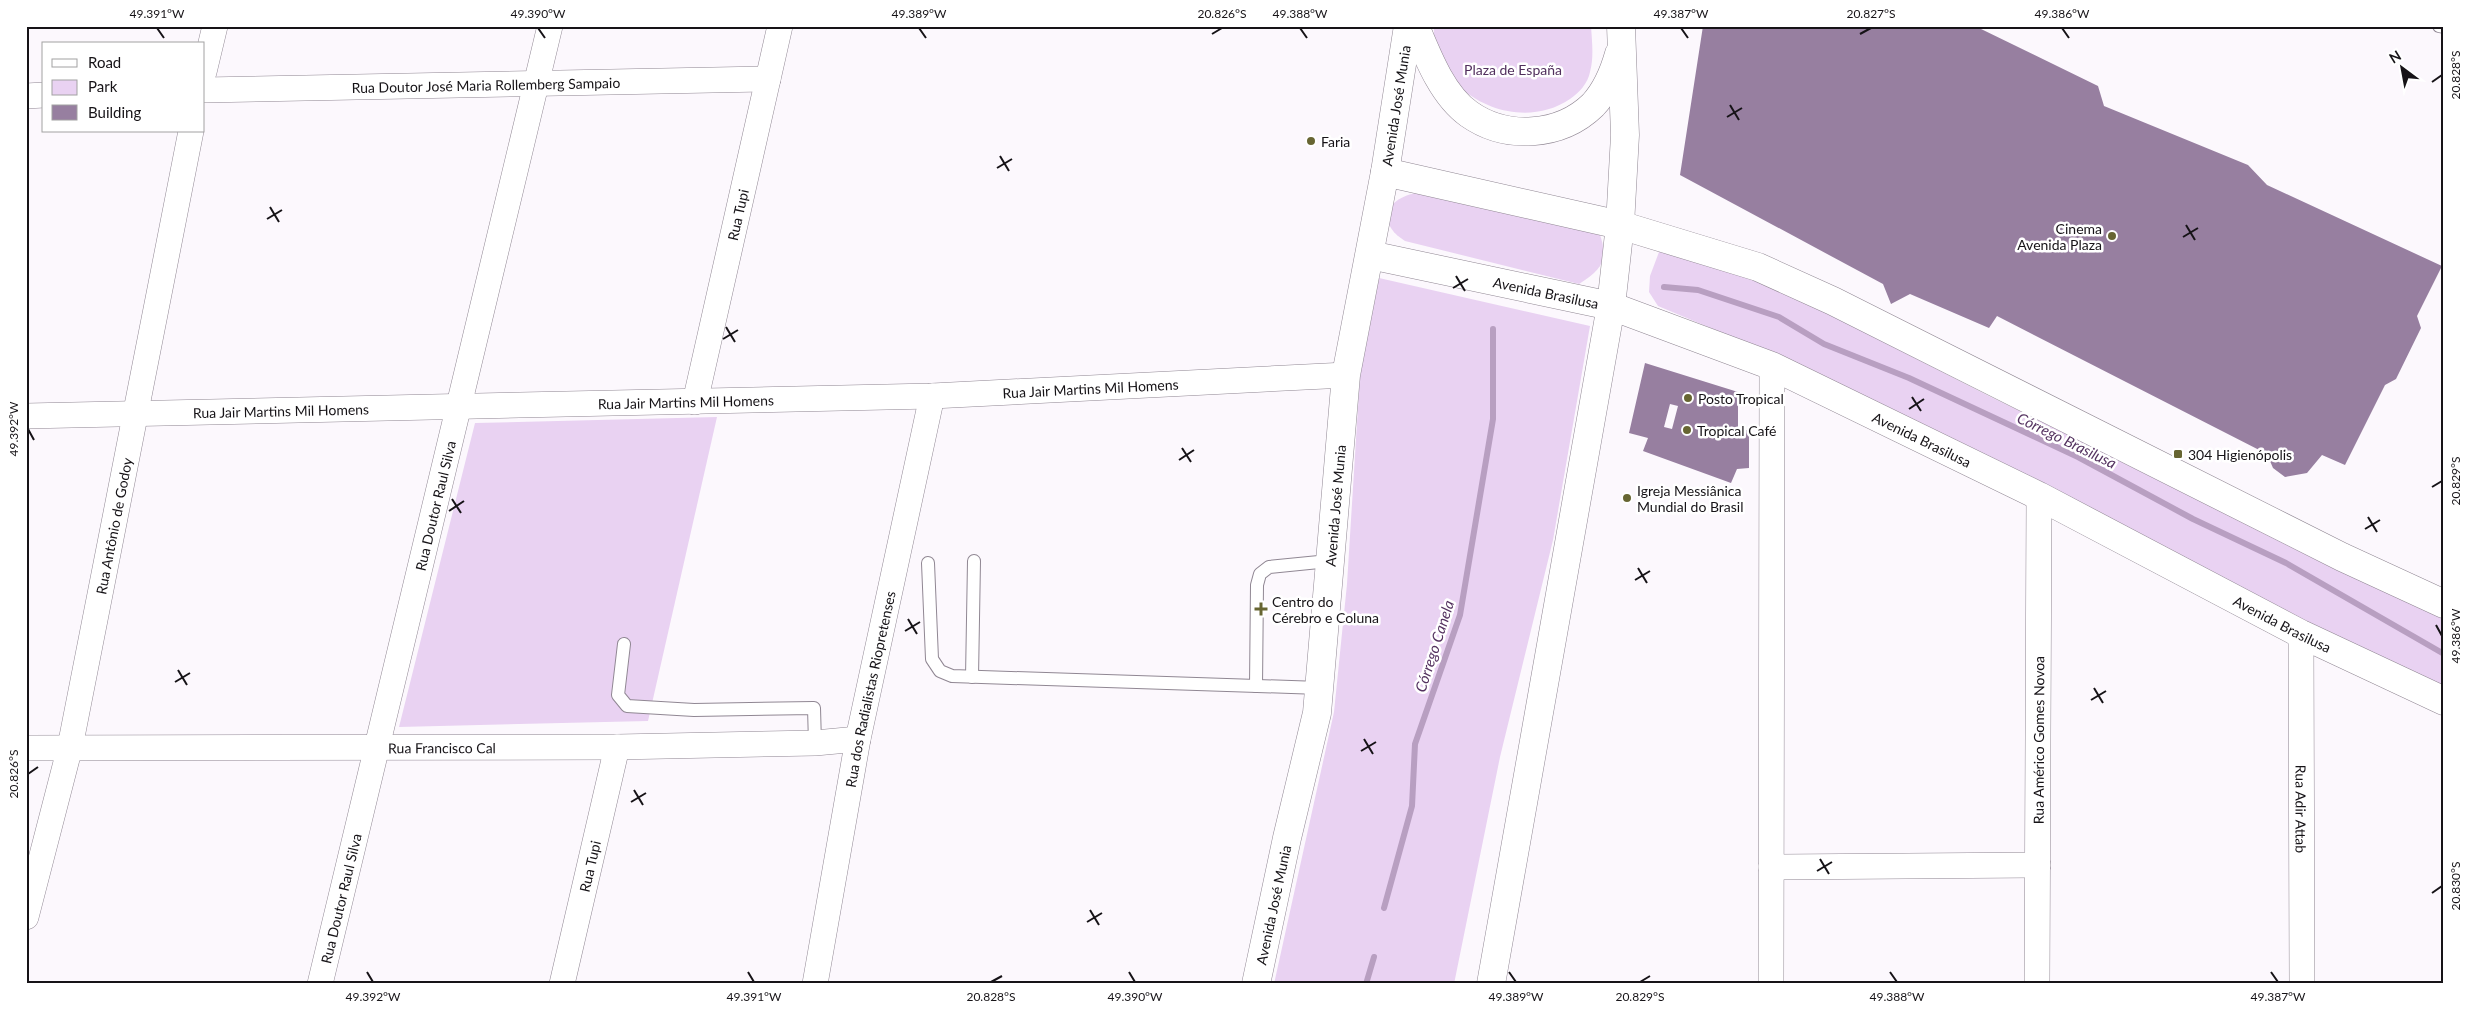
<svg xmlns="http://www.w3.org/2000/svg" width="2470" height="1010" font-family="Lato,sans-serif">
<rect width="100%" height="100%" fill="#fcf8fd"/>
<g fill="#e9d2f2">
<path d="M1434 26H1591C1592 41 1594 58 1590 72 1588 83 1579 93 1570 99 1516 136 1431 93 1434 26Z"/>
<path d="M1416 193 1599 232C1609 259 1603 269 1579 284L1405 241C1376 223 1385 199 1416 193Z"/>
<path d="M1659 252 1685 254 1748 273 1991 397 2444 615V693L1756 347 1658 306 1649 292 1650 276Z"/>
<path d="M1379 278 1590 326 1553 540 1500 757 1454 984H1274L1334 712 1347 584 1360 375Z"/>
<path d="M717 417 648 721 399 727 475 423Z"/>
</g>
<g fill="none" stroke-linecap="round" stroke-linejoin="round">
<g stroke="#b89fc1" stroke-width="6">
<path d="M1664 287 1698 290 1779 317 1824 344 1909 378 2078 457 2193 519 2286 563 2444 654"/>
<path d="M1384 908 1412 806 1415 744 1460 615 1493 419V329"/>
<path d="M1366 984 1374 957"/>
</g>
</g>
<g fill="#977fa0" fill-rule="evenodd">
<path d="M1703 26H1980L1979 28 2098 86 2104 106 2248 165 2267 185 2442 266 2417 316 2421 328 2396 379 2385 385 2345 465 2322 455 2307 473 2285 477 2273 468 2267 454 1997 316 1989 328 1910 294 1891 304 1883 284 1680 175Z"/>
<path d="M1645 363 1738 392V430H1749V468L1737 469 1731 483 1643 451 1648 438 1629 433ZM1670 404 1678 406 1672 429 1664 427Z"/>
</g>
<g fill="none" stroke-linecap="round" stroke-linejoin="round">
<g stroke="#908793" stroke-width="14">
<g id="service">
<path d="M2439 26 2444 27"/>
<path d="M928 563 932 659 940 671 952 676 1320 688"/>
<path d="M624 644 618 695 627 706 694 710 814 708 815 743"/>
<path d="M972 677 974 561"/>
<path d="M1256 686 1257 585 1260 574 1269 567 1329 561"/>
</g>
</g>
<g stroke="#908793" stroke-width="26">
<g id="minor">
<path d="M204 72 215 26"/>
<path id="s1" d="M204 90 768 79"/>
<path d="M26 96 44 95"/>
<path id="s2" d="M695 402 780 26"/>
<path id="s3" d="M26 416 932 396 1346 375"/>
<path id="s4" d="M2301 634 2302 984"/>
<path id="s5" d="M26 748 617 747 815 743 858 739"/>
<path d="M1771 867 2038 865"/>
<path id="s6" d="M26 917 70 747 191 131"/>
<path id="s7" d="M320 984 550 26"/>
<path id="s8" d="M562 984 617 747"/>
<path id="s9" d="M815 984 858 739 932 396"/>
<path d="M1771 984 1772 366"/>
<path id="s10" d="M2037 984 2039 496"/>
</g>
</g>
<g stroke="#908793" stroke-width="29">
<g id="secondary">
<path d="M1385 172 1620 225 1758 267 1833 301 2342 557 2444 604"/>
<path id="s11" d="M1370 255 1611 306 1772 366 2039 496 2301 634 2444 701"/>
</g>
</g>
<g stroke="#908793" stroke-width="29">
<g id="primary">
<path d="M1415 26C1427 55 1442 95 1469 114 1506 140 1560 137 1593 105 1606 91 1614 72 1619 54"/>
<path id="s12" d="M1256 984 1287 838 1317 713 1346 375 1385 172 1408 26"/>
<path d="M1491 984 1611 306 1620 225 1625 135 1621 26"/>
</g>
</g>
<use href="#service" stroke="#fff" stroke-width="12"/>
<use href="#minor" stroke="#fff" stroke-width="25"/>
<use href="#secondary" stroke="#fff" stroke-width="28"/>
<use href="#primary" stroke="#fff" stroke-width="28"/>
</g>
<path fill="none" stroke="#161317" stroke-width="2" d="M157 28 164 38M538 28 545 38M919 28 926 38M1300 28 1307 38M1681 28 1688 38M2062 28 2069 38M1212 34 1222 28M1860 34 1871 28M2432 82 2442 75M1730 105 1739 120M1727 117 1742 108M1000 156 1009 171M997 168 1012 159M270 207 279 222M267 219 282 210M2186 225 2195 240M2183 237 2198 228M1456 276 1465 291M1453 288 1468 279M726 327 735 342M723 339 738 330M1912 397 1921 411M1909 409 1924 399M28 429 34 440M1182 448 1191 462M1179 460 1194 450M2432 487 2442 481M452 499 461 513M449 511 464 501M2368 517 2377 532M2365 529 2380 520M1638 568 1647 583M1635 580 1650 571M908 619 917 634M2436 625 2442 636M905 631 920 622M178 670 187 685M175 682 190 673M2094 688 2103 703M2091 700 2106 691M1364 739 1373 754M1361 751 1376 742M28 774 38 767M634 790 643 805M631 802 646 793M1820 859 1829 874M1817 871 1832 862M2432 893 2442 886M1090 910 1099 925M1087 922 1102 913M367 972 373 982M748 972 754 982M1129 972 1135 982M1509 972 1516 982M1890 972 1897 982M2271 972 2278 982M991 982 1002 976M1640 982 1650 976"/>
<g fill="#676532" stroke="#fff" stroke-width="2">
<circle cx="1311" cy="141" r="5"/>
<circle cx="2112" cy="236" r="5"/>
<circle cx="1688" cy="398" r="5"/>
<circle cx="1687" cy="430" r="5"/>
<rect x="2173" y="449" width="10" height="10" rx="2.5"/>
<circle cx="1627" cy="498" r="5"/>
<path d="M1258.5 601.5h5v5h5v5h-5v5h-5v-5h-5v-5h5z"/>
</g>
<g text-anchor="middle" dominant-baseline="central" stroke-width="5" stroke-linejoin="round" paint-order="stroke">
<g font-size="14" fill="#512f5d" stroke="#fff">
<text x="1513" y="69">Plaza de España</text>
</g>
<g font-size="14" fill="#161317" stroke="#fff">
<text stroke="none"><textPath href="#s1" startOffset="282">Rua Doutor José Maria Rollemberg Sampaio</textPath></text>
<text stroke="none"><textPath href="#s12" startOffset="891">Avenida José Munia</textPath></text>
<text stroke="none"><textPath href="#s2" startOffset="192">Rua Tupi</textPath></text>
<text stroke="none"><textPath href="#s11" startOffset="180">Avenida Brasilusa</textPath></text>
<text stroke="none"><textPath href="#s3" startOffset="1065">Rua Jair Martins Mil Homens</textPath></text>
<text stroke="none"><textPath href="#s3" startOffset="660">Rua Jair Martins Mil Homens</textPath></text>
<text stroke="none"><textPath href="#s3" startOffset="255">Rua Jair Martins Mil Homens</textPath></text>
<text stroke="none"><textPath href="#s11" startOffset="585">Avenida Brasilusa</textPath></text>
<text stroke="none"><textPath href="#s7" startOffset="492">Rua Doutor Raul Silva</textPath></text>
<text stroke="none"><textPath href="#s12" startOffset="486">Avenida José Munia</textPath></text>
<text stroke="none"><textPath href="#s6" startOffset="401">Rua Antônio de Godoy</textPath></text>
<text stroke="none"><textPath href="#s11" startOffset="990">Avenida Brasilusa</textPath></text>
<text stroke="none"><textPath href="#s9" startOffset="300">Rua dos Radialistas Riopretenses</textPath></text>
<text stroke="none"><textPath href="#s10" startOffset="244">Rua Américo Gomes Novoa</textPath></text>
<text stroke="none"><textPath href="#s5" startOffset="416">Rua Francisco Cal</textPath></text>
<text stroke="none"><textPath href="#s4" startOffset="175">Rua Adir Attab</textPath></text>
<text stroke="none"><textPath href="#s8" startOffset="121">Rua Tupi</textPath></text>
<text stroke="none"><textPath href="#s7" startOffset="88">Rua Doutor Raul Silva</textPath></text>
<text stroke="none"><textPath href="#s12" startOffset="81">Avenida José Munia</textPath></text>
</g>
<g font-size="14" fill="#161317" stroke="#fff" text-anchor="start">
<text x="1321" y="141">Faria</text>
<text x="2102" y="228" text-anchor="end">Cinema<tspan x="2102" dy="16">Avenida Plaza</tspan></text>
<text x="1698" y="398">Posto Tropical</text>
<text x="1697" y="430">Tropical Café</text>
<text x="2188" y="454">304 Higienópolis</text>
<text x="1637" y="490">Igreja Messiânica<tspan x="1637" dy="16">Mundial do Brasil</tspan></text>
<text x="1272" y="601">Centro do<tspan x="1272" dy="16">Cérebro e Coluna</tspan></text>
</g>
<g font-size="15" font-style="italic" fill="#543260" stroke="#fff">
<text transform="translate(2067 440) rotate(26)">Córrego Brasilusa</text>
<text transform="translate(1434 646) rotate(-72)">Córrego Canela</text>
</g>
</g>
<rect width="2470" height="1010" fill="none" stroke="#ffffff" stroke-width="55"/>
<rect x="42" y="42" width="162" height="90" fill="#ffffff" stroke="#a2a1a2"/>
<rect x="52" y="59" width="25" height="8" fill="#ffffff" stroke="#a2a1a2"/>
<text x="88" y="68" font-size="15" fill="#161317">Road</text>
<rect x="52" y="80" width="25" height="15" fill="#e9d2f2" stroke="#a2a1a2"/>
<text x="88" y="92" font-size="15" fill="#161317">Park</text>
<rect x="52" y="105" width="25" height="15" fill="#977fa0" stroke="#a2a1a2"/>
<text x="88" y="118" font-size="15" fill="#161317">Building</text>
<g transform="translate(2402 68) rotate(328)" stroke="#ffffff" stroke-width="4" paint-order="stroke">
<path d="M0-4L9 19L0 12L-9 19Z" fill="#161317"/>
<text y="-8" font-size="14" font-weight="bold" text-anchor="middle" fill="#161317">N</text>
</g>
<rect x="28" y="28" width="2414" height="954" fill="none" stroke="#161317" stroke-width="2"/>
<g font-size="12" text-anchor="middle" fill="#161317">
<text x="157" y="18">49.391°W</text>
<text x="538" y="18">49.390°W</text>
<text x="919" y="18">49.389°W</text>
<text x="1222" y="18">20.826°S</text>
<text x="1300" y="18">49.388°W</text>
<text x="1681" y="18">49.387°W</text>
<text x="1871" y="18">20.827°S</text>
<text x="2062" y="18">49.386°W</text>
<text transform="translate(2456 75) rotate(-90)" y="4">20.828°S</text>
<text transform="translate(14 429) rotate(-90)" y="4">49.392°W</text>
<text transform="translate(2456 481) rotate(-90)" y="4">20.829°S</text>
<text transform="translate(2456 636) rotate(-90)" y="4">49.386°W</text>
<text transform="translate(14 774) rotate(-90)" y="4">20.826°S</text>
<text transform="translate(2456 886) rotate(-90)" y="4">20.830°S</text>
<text x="373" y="1001">49.392°W</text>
<text x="754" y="1001">49.391°W</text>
<text x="991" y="1001">20.828°S</text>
<text x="1135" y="1001">49.390°W</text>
<text x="1516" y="1001">49.389°W</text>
<text x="1640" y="1001">20.829°S</text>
<text x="1897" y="1001">49.388°W</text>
<text x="2278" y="1001">49.387°W</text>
</g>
</svg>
